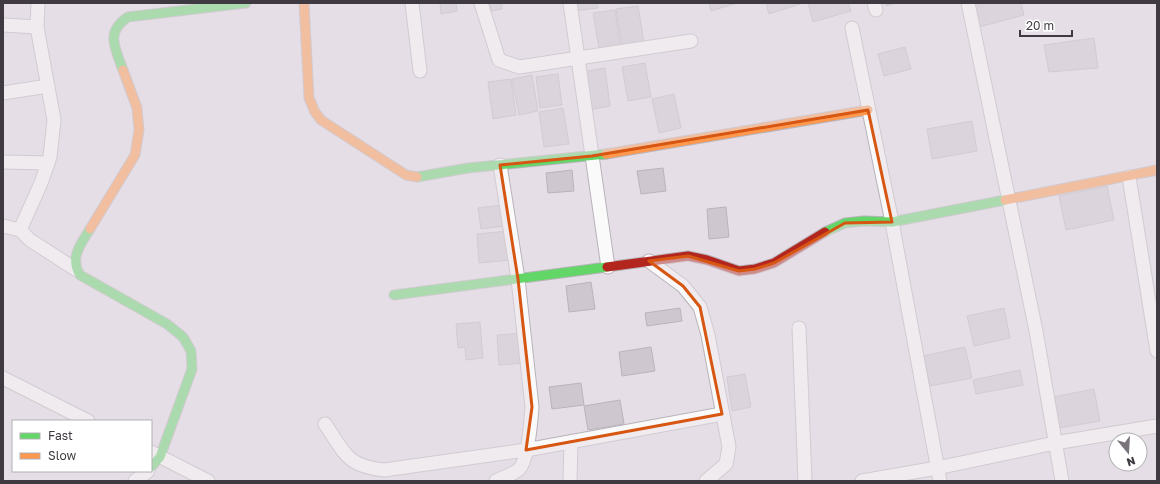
<svg xmlns="http://www.w3.org/2000/svg" width="1160" height="484" font-family="'Golos Text',sans-serif">
<rect width="100%" height="100%" fill="#e5dee6"/>
<g fill="#cfc7d0" stroke="#b9b4ba">
<path d="M440 3H456L457 11 441 14Z"/>
<path d="M490 3H501L502 9 491 11Z"/>
<path d="M572 3H597L598 8 573 11Z"/>
<path d="M709 3H737L711 11Z"/>
<path d="M766 3H803L769 14Z"/>
<path d="M808 3H848L851 11 813 22Z"/>
<path d="M885 3H896L886 6Z"/>
<path d="M974 3H1021L1024 15 979 27Z"/>
<path d="M638 6 644 43 622 47 616 9Z"/>
<path d="M615 10 620 45 599 48 593 13Z"/>
<path d="M1094 38 1098 68 1049 72 1044 45Z"/>
<path d="M905 47 911 69 884 76 878 54Z"/>
<path d="M645 63 651 97 628 101 622 67Z"/>
<path d="M605 68 610 106 588 110 582 72Z"/>
<path d="M558 74 562 105 540 108 536 77Z"/>
<path d="M532 75 538 111 519 115 512 79Z"/>
<path d="M511 79 516 115 493 119 488 82Z"/>
<path d="M674 94 681 128 659 133 652 99Z"/>
<path d="M563 108 569 144 544 147 539 112Z"/>
<path d="M972 121 977 151 932 159 927 129Z"/>
<path d="M663 168 666 191 641 194 637 171Z"/>
<path d="M572 170 574 191 548 193 546 173Z"/>
<path d="M1107 186 1114 220 1066 230 1059 196Z"/>
<path d="M502 205 504 226 481 229 478 208Z"/>
<path d="M726 207 729 237 709 239 707 209Z"/>
<path d="M509 231 512 260 479 263 477 234Z"/>
<path d="M591 282 595 309 569 312 566 286Z"/>
<path d="M680 308 682 321 647 326 645 313Z"/>
<path d="M1004 308 1010 338 974 346 967 316Z"/>
<path d="M480 322 483 358 466 360 465 347 458 348 456 324Z"/>
<path d="M523 333 525 363 499 365 497 335Z"/>
<path d="M651 347 655 371 622 376 619 352Z"/>
<path d="M965 347 972 378 930 386 923 356Z"/>
<path d="M1020 370 1023 385 976 394 973 380Z"/>
<path d="M745 374 751 407 732 411 727 377Z"/>
<path d="M581 383 584 405 552 409 549 387Z"/>
<path d="M1094 389 1100 421 1059 428 1053 397Z"/>
<path d="M620 400 624 424 588 430 584 406Z"/>
</g>
<g fill="none" stroke-linecap="round" stroke-linejoin="round">
<g stroke="#b8b3b9" stroke-width="15">
<g id="street">
<path d="M412 3 420 71"/>
<path d="M481 3 499 60 519 67 691 41"/>
<path d="M570 3 608 267"/>
<path d="M874 3 876 10"/>
<path d="M968 3 1036 331 1062 481"/>
<path d="M3 25 37 27"/>
<path d="M852 28 892 222 940 481"/>
<path d="M3 93 48 86"/>
<path d="M3 162 48 163"/>
<path d="M1129 177 1157 351"/>
<path d="M3 226 20 230 30 240 75 269"/>
<path d="M20 230 41 183 50 157 54 120 37 27 38 3"/>
<path d="M649 261 683 286 700 307 708 335 729 447 726 464 706 481"/>
<path d="M799 328 805 481"/>
<path d="M3 378 88 421"/>
<path d="M325 424C345 453 346 466 384 470L526 450 722 414"/>
<path d="M151 452 208 481"/>
<path d="M135 481 148 471"/>
<path d="M496 481C503 477 512 475 518 470 528 463 531 420 532 407L518 279 500 165"/>
<path d="M570 481 571 442"/>
<path d="M862 481 937 468 1055 443 1157 426"/>
</g>
</g>
<g stroke="#b8b3b9" stroke-width="11">
<g id="fast">
<path d="M123 70C115 48 105 32 128 17L246 3"/>
<path d="M417 177 468 168 606 154"/>
<path d="M90 229C81 244 69 258 80 275L167 324 183 337 191 351 192 369 160 457 151 467"/>
<path d="M825 232 845 223 864 221 892 222 1005 200"/>
<path d="M394 295 607 267"/>
</g>
</g>
<g stroke="#b8b3b9" stroke-width="11">
<g id="slow">
<path d="M304 3 309 98 315 112 321 120 406 175 417 177"/>
<path d="M606 154 868 110"/>
<path d="M1005 200 1157 170"/>
<path d="M90 229 135 155 139 130 137 108 123 70"/>
</g>
</g>
<g stroke="#b8b3b9" stroke-width="11">
<path id="jam" d="M607 267 688 256 707 260 739 271 755 269 774 263 825 232"/>
</g>
<use href="#street" stroke="#fbfafb" stroke-width="13"/>
<use href="#fast" stroke="#63d668" stroke-width="9"/>
<use href="#slow" stroke="#ff974d" stroke-width="9"/>
<use href="#jam" stroke="#b3261e" stroke-width="9"/>
</g>
<path d="M0 0H1160V484H0ZM868 110 892 222 845 223 774 263 755 269 739 271 688 256 649 261 683 286 700 307 722 414 526 450 532 407 518 279 500 165 592 156Z" fill="#e5dee6" fill-opacity=".55" fill-rule="evenodd"/>
<path fill="none" stroke="#d75611" stroke-width="3" stroke-linejoin="round" d="M868 110 892 222 845 223 774 263 755 269 739 271 688 256 649 261 683 286 700 307 722 414 526 450 532 407 518 279 500 165 592 156Z"/>
<rect width="1160" height="484" fill="none" stroke="#3f3a41" stroke-width="8"/>
<rect x="12" y="420" width="140" height="52" fill="#ffffff" stroke="#b2b0b3"/>
<rect x="20" y="433" width="20" height="6" fill="#63d668" stroke="#b2b0b3"/>
<text x="48" y="440" font-size="12" fill="#3f3a41">Fast</text>
<rect x="20" y="453" width="20" height="6" fill="#ff974d" stroke="#b2b0b3"/>
<text x="48" y="460" font-size="12" fill="#3f3a41">Slow</text>
<g transform="translate(1128 452) rotate(162)"><circle r="19" fill="#ffffff" stroke="#b2b0b3"/>
<path d="M0-3L7 15L0 10L-7 15Z" fill="#79737b"/>
<text y="-6" font-size="11" font-weight="bold" text-anchor="middle" fill="#3f3a41">N</text>
</g>
<path d="M1020 30v6h52v-6" fill="none" stroke="#3f3a41" stroke-width="2"/>
<text x="1026" y="30" font-size="12" fill="#3f3a41" stroke="#ffffff" stroke-width="3" paint-order="stroke">20 m</text>
</svg>
